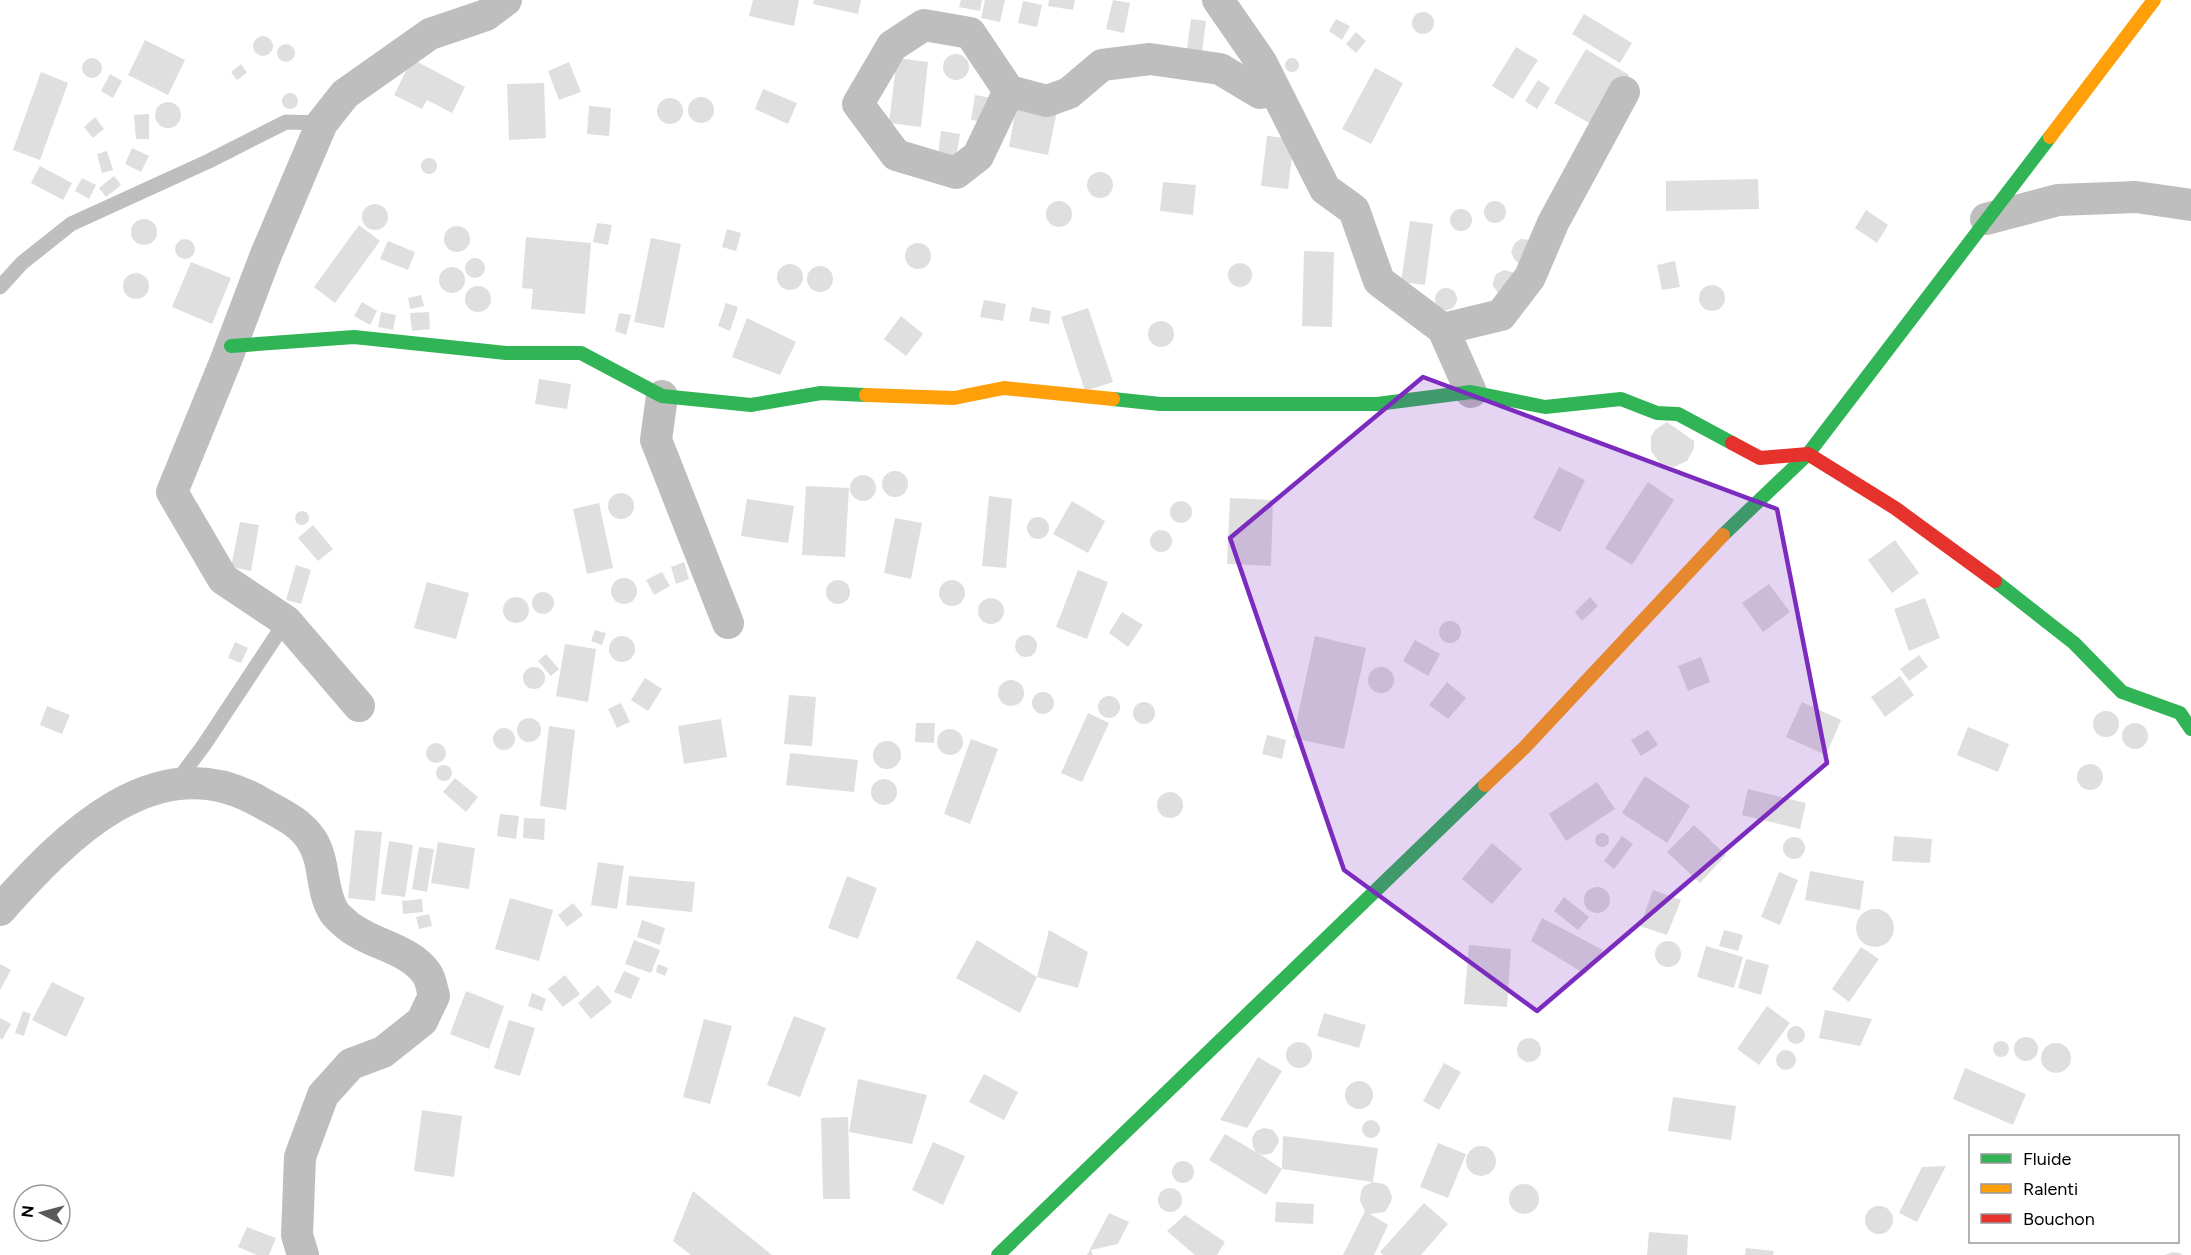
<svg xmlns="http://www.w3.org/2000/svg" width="2191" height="1255" font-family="Figtree,sans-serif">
<rect width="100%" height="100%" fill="#fff"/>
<g fill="#dfdfdf">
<path d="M753 0H799L794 26 749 16Z"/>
<path d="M814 0H861L858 14 813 4Z"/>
<path d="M961 0H982L980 11 959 7Z"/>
<path d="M985 0H1005L1000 22 981 18Z"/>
<path d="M1049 0H1075L1073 10 1048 6Z"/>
<path d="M1113 0 1130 3 1124 33 1106 29Z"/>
<path d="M1023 1 1042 5 1037 27 1018 23Z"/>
<circle cx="1423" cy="23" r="11"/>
<path d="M1584 14 1632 43 1620 63 1572 34Z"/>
<path d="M1191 19 1206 21 1202 52 1187 49Z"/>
<path d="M1336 19 1350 26 1342 40 1329 31Z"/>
<path d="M1356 32 1366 41 1356 53 1346 44Z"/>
<circle cx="263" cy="46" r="10"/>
<path d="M145 40 185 60 168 95 128 75Z"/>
<circle cx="286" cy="53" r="9"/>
<path d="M1516 47 1538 60 1513 99 1492 86Z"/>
<path d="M1586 49 1629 75 1598 128 1554 103Z"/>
<circle cx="956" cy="67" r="13"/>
<path d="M897 58 928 62 921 127 889 123Z"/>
<circle cx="92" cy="68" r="10"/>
<circle cx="1292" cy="65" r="7"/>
<path d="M412 59 465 87 452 113 427 100 422 109 394 95Z"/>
<path d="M569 62 581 92 559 100 548 71Z"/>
<path d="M241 64 247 73 237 80 231 72Z"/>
<path d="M1375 68 1403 83 1371 144 1342 129Z"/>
<path d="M41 72 68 83 40 160 13 150Z"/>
<path d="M110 74 122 81 113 98 101 91Z"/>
<path d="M1538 80 1550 88 1537 109 1525 101Z"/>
<path d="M544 83 546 138 509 140 507 84Z"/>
<path d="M763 89 797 103 788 124 755 109Z"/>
<circle cx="290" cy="101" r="8"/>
<path d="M975 95 992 98 989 122 971 120Z"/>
<circle cx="701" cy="110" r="13"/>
<circle cx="670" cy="111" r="13"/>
<circle cx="168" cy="115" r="13"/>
<path d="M1017 103 1057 111 1048 155 1009 147Z"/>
<path d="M589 106 611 108 609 136 587 134Z"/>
<path d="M149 114V139H136L134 115Z"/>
<path d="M95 117 104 129 93 138 84 127Z"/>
<path d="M941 131 960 134 956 158 938 155Z"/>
<path d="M1267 136 1294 139 1288 189 1261 186Z"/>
<path d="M132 148 149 156 141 172 125 164Z"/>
<path d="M107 151 113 170 102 173 97 154Z"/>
<circle cx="429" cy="166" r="8"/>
<path d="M40 166 72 183 63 200 31 183Z"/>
<circle cx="1100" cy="185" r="13"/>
<path d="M114 176 121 185 106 197 99 188Z"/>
<path d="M82 178 96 185 89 199 75 191Z"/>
<path d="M1758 179 1759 209 1666 211V181Z"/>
<path d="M1163 182 1196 185 1193 215 1160 211Z"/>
<circle cx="1495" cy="212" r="11"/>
<circle cx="1059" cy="214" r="13"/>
<circle cx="375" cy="217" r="13"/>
<circle cx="1461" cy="220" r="11"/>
<path d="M1866 210 1888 225 1877 243 1855 228Z"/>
<circle cx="144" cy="232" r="13"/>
<path d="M1410 221 1433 224 1425 285 1401 282Z"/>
<path d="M597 223 612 225 608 245 593 242Z"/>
<path d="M359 225 380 241 335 303 314 287Z"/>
<circle cx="457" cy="239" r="13"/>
<path d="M727 229 741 233 736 251 722 247Z"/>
<path d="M526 237 591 243 585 314 531 309 533 289 522 288Z"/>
<path d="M651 238 681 244 664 328 634 322Z"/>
<path d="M1521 239 1530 240 1520 265 1514 259 1511 251 1515 243Z"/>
<circle cx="185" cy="249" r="10"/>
<path d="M388 241 415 252 408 270 380 259Z"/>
<circle cx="918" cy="256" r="13"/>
<path d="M1304 251 1334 252 1332 327 1302 326Z"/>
<circle cx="475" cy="268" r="10"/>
<path d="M1675 261 1680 287 1662 290 1657 265Z"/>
<path d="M191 262 231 278 212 324 172 307Z"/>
<circle cx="1240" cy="275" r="12"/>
<circle cx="790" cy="277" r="13"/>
<circle cx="820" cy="279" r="13"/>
<circle cx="452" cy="280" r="13"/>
<path d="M1504 270 1515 273 1499 294 1493 286V282L1496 274Z"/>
<circle cx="136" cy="286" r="13"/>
<circle cx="1712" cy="298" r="13"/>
<circle cx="478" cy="299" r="13"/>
<circle cx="1446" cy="299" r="11"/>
<path d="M421 295 424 306 410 309 408 298Z"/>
<path d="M984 300 1006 304 1003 321 980 317Z"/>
<path d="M362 302 377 311 370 325 354 316Z"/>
<path d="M726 303 738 307 730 331 718 326Z"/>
<path d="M1032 307 1051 311 1049 324 1029 321Z"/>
<path d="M1088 308 1113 382 1085 391 1061 317Z"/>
<path d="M381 312 396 315 393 330 378 327Z"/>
<path d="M429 312 430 329 412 331 410 313Z"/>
<path d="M619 313 631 315 626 335 615 331Z"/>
<path d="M901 316 923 334 906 356 884 339Z"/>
<path d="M747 318 796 342 780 375 732 357Z"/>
<circle cx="1161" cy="334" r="13"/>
<path d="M539 379 571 384 567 409 535 404Z"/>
<path d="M1667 422 1694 441V448L1687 461 1674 467 1660 463 1651 451V437L1655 430Z"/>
<path d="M1559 467 1585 480 1560 532 1533 518Z"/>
<circle cx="895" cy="484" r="13"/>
<circle cx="863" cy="488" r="13"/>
<path d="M1648 482 1674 500 1632 565 1605 548Z"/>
<path d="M806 486 849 488 845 557 802 555Z"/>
<circle cx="621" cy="506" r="13"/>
<path d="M989 496 1012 499 1006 568 982 566Z"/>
<path d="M1230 498 1273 500 1271 566 1227 564Z"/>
<path d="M747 499 794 506 788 543 741 536Z"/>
<circle cx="1181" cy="512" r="11"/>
<path d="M1072 501 1105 521 1088 553 1053 534Z"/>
<path d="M599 503 613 568 587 574 573 509Z"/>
<circle cx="302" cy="518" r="7"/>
<circle cx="1038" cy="528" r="11"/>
<path d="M895 518 922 523 911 579 884 573Z"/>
<path d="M240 522 259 525 251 571 231 567Z"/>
<path d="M313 525 333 549 318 561 298 538Z"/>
<circle cx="1161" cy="541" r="11"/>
<path d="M1895 540 1919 573 1892 593 1868 560Z"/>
<path d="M684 562 689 579 676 584 671 567Z"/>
<path d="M296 565 311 570 301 604 286 600Z"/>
<path d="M1078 570 1108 582 1087 639 1056 627Z"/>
<path d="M662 572 670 586 654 595 646 580Z"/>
<circle cx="624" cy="591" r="13"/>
<circle cx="838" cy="592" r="12"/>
<circle cx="952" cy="593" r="13"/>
<path d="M427 582 469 593 456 639 414 628Z"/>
<path d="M1769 584 1790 612 1763 632 1742 603Z"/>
<circle cx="543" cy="603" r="11"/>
<circle cx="516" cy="610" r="13"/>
<path d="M1590 597 1598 606 1582 621 1575 612Z"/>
<path d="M1925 598 1940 638 1909 651 1894 609Z"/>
<circle cx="991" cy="611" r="13"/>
<path d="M1122 612 1143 625 1128 647 1109 633Z"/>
<circle cx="1450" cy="632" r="11"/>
<path d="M595 630 606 633 602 645 591 641Z"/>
<circle cx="1026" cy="646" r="11"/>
<circle cx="622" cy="649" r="13"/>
<path d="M1315 636 1366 648 1344 749 1293 738Z"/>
<path d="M1415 640 1440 654 1428 676 1403 661Z"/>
<path d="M235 642 248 648 241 663 228 658Z"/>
<path d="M565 644 596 649 588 702 556 696Z"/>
<path d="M546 654 559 669 551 676 538 661Z"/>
<path d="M1919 655 1928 667 1909 681 1900 669Z"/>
<path d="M1701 657 1710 682 1688 691 1678 666Z"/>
<circle cx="534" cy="678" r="11"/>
<circle cx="1381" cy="680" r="13"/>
<path d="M1900 676 1914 695 1885 717 1871 697Z"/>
<path d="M645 678 662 689 648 711 631 700Z"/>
<circle cx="1011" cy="693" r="13"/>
<path d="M1447 682 1466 698 1448 719 1429 705Z"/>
<circle cx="1043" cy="703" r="11"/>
<path d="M789 695 816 697 812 746 784 744Z"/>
<circle cx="1109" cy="707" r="11"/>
<path d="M1802 702 1841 720 1826 755 1786 737Z"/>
<circle cx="1144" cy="713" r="11"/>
<path d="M621 703 630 722 617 728 608 709Z"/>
<path d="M47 706 70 715 62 734 40 725Z"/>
<circle cx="2106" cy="724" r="13"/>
<path d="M1088 713 1109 723 1082 782 1061 773Z"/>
<circle cx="529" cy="730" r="12"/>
<path d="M721 719 727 757 684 764 678 726Z"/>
<path d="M916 723H935L934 743 915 742Z"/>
<circle cx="2135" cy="736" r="13"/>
<path d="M549 726 575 730 566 810 540 806Z"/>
<path d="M1968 727 2009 744 1998 772 1957 755Z"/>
<circle cx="504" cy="739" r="11"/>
<circle cx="950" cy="742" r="13"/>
<path d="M1648 730 1658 745 1641 756 1631 740Z"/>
<path d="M1267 735 1286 740 1282 759 1262 754Z"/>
<path d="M971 739 998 749 970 824 944 814Z"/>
<circle cx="887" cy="755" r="14"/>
<circle cx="436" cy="753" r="10"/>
<path d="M790 753 858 760 854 792 786 785Z"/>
<circle cx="2090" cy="777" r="13"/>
<circle cx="444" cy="773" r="8"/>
<path d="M1645 776 1690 806 1667 843 1622 813Z"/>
<path d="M455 778 478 797 466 812 443 792Z"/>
<circle cx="884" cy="792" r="13"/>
<path d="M1597 782 1615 809 1566 841 1549 814Z"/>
<path d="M1748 789 1806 803 1800 829 1742 815Z"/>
<circle cx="1170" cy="805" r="13"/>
<path d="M500 814 519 816 516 839 497 836Z"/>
<path d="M524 818 545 819 544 840 523 838Z"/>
<path d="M1694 825 1726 855 1700 883 1667 852Z"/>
<path d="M355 830 382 832 375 901 348 898Z"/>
<circle cx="1602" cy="840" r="7"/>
<path d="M1622 836 1633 844 1614 869 1604 861Z"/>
<path d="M1894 836 1932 839 1930 863 1892 861Z"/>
<circle cx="1794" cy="848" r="11"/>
<path d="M389 841 413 845 405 897 381 894Z"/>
<path d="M438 842 475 848 469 889 431 883Z"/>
<path d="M1492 843 1522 869 1492 904 1462 879Z"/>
<path d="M419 847 434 849 427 892 412 889Z"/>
<path d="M598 862 624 866 617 909 591 905Z"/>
<path d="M1810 871 1864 881 1860 910 1805 900Z"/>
<path d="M1779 872 1798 880 1780 925 1761 917Z"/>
<path d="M629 876 695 882 692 912 626 905Z"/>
<path d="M847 876 877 888 858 939 828 928Z"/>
<circle cx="1597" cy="900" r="13"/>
<path d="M1653 890 1681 900 1667 935 1640 926Z"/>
<path d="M1564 897 1589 917 1578 930 1554 911Z"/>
<path d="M510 898 553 910 539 961 495 949Z"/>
<path d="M422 899 423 912 403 914 402 901Z"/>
<path d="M573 903 583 915 567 927 558 915Z"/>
<circle cx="1875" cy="928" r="19"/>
<path d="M429 914 432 926 419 929 416 917Z"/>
<path d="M1542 918 1603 950 1585 974 1531 941Z"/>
<path d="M642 920 665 928 660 945 637 937Z"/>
<path d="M1049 930 1088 952 1078 988 1037 977 1020 1013 956 978 977 940 1037 977Z"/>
<path d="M1724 930 1743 935 1738 951 1719 946Z"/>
<path d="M634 940 660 950 651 973 625 964Z"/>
<circle cx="1668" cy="954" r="13"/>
<path d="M1469 945 1511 949 1507 1007 1464 1004Z"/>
<path d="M1706 946 1743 957 1734 988 1697 977Z"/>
<path d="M1861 947 1879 959 1849 1002 1832 989Z"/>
<path d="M1746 959 1769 965 1761 995 1738 988Z"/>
<path d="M0 964 11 970 0 990Z"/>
<path d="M658 964 668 968 665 976 656 972Z"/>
<path d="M624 971 640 978 631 999 614 992Z"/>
<path d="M565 975 580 994 563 1007 548 989Z"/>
<path d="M52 982 85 998 66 1037 32 1020Z"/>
<path d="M598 985 612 1002 591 1019 578 1003Z"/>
<path d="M466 991 504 1006 489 1049 450 1034Z"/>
<path d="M532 993 546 999 542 1011 528 1006Z"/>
<path d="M1767 1006 1790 1023 1759 1065 1737 1049Z"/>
<path d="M1825 1010 1872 1019 1860 1046 1819 1038Z"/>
<path d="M23 1011 31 1014 24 1036 15 1033Z"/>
<path d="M1324 1013 1366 1025 1359 1048 1317 1036Z"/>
<path d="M794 1016 826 1028 800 1097 767 1085Z"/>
<path d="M0 1018 11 1024 2 1040 0 1038Z"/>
<path d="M704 1019 732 1026 710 1104 683 1097Z"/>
<path d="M509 1020 535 1028 520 1076 494 1068Z"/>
<circle cx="1796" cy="1035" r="9"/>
<circle cx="2026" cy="1049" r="12"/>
<circle cx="1529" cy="1050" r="12"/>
<circle cx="2001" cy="1049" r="8"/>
<circle cx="1299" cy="1055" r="13"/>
<circle cx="2056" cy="1058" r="15"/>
<circle cx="1786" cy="1060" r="10"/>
<path d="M1258 1057 1282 1071 1247 1128 1220 1120Z"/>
<path d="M1444 1063 1461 1072 1439 1110 1423 1101Z"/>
<path d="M1965 1068 2026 1094 2013 1125 1953 1099Z"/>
<path d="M984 1074 1018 1092 1004 1120 969 1102Z"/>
<path d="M858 1079 927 1095 912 1144 849 1132Z"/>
<circle cx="1359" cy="1095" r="14"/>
<path d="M1673 1097 1736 1106 1731 1140 1668 1131Z"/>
<path d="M422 1110 462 1116 454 1177 414 1171Z"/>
<path d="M848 1117 850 1199H823L821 1118Z"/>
<circle cx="1371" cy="1129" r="9"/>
<path d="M1264 1128 1273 1130 1278 1137 1279 1142 1272 1153 1263 1155 1258 1153 1282 1169 1266 1195 1209 1160 1225 1134 1256 1152 1253 1147 1252 1138 1256 1131Z"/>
<path d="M1283 1136 1378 1148 1373 1182 1282 1169Z"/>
<path d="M933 1142 965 1156 943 1205 912 1190Z"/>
<path d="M1438 1143 1466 1154 1448 1198 1420 1187Z"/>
<circle cx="1481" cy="1161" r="15"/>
<circle cx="1183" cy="1172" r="11"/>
<path d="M1946 1166 1917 1222 1899 1213 1922 1167Z"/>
<path d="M1373 1182 1384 1184 1388 1187 1392 1197 1391 1202 1385 1212 1370 1214 1388 1225 1374 1255H1343L1365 1211 1360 1201 1361 1191 1364 1186Z"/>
<circle cx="1524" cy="1199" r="15"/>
<circle cx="1170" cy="1200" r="12"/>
<path d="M693 1191 772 1255H691L673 1241Z"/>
<path d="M1276 1202 1314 1204 1313 1224 1275 1222Z"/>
<path d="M1424 1203 1448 1224 1421 1255H1383L1380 1252Z"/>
<circle cx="1879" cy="1220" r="14"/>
<path d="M1109 1213 1129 1222 1118 1244 1091 1250 1093 1255H1087Z"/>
<path d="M1185 1215 1225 1242 1217 1255H1195L1167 1231Z"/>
<path d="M247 1227 276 1238 269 1255H257L238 1247Z"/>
<path d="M1649 1232 1688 1235 1687 1255H1647Z"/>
<path d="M1746 1248 1774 1251 1773 1255H1745Z"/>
<path d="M2173 1252 2180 1253 2182 1255H2164Z"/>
</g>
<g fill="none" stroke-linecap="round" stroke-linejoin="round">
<g stroke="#bebebe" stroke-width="15">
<path d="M0 287 22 263 71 224 209 161 286 122 322 123"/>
<path d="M175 784 204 745 286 621"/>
</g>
<g stroke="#bebebe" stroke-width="32">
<path d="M1218 0 1261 62 1325 189 1354 210 1379 281 1443 329 1471 392"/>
<path d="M1009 91 978 156 956 173 896 155 858 104 892 46 924 25 970 33 1009 91 1047 101 1069 93 1102 65 1150 59 1220 69 1260 93 1275 90"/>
<path d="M1986 219 2058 200 2136 197 2191 205"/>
<path d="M1443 329 1501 315 1530 277 1553 223 1624 92"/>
<path d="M662 396 656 440 728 623"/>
<path d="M359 706 286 621 223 579 172 492 226 360 265 257 322 123 345 94 430 34 486 15 506 0"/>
<path d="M0 910C64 838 156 742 260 802 279 813 299 821 311 839 326 861 320 890 334 912 337 917 343 921 347 925 371 945 410 948 427 974 431 980 432 989 434 996L422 1021 383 1052 351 1064 323 1095 300 1157 297 1235 303 1255"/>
</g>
<g stroke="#30b455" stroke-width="14">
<path d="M231 346 354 337 506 353H581L662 396 751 405 821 393 866 395"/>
<path d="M1113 399 1160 404H1377L1471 392 1545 407 1621 399 1657 413 1678 414 1732 443"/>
<path d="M1723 535 1808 454 2050 137"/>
<path d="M1995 581 2074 643 2122 692 2180 713 2191 729"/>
<path d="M998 1255 1485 785"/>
</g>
<g stroke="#ff9f0a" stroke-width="14">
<path d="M2050 137 2154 0"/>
<path d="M866 395 954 398 1004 388 1113 399"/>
<path d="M1485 785 1525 747 1723 535"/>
</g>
<path stroke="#e5322d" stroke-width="14" d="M1732 443 1760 458 1808 454 1895 508 1995 581"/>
</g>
<path fill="#7b2cbf" fill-opacity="0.2" stroke="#7b2cbf" stroke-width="4.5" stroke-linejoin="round" d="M1423 377 1777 509 1827 763 1537 1011 1344 870 1230 538Z"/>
<rect x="1969" y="1135" width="210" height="108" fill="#ffffff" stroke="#999999" stroke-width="1.5"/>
<rect x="1981" y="1154" width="30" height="9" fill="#30b455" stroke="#999999" stroke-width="1.5"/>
<text x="2023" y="1165" font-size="18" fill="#000000">Fluide</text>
<rect x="1981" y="1184" width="30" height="9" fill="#ff9f0a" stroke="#999999" stroke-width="1.5"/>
<text x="2023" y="1195" font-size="18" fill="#000000">Ralenti</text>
<rect x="1981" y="1214" width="30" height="9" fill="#e5322d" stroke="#999999" stroke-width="1.5"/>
<text x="2023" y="1225" font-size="18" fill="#000000">Bouchon</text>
<g transform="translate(42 1213) rotate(276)"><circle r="28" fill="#ffffff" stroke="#999999" stroke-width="1.5"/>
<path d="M0-4.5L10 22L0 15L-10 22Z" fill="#595959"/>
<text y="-9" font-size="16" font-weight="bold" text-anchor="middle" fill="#000000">N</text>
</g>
</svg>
